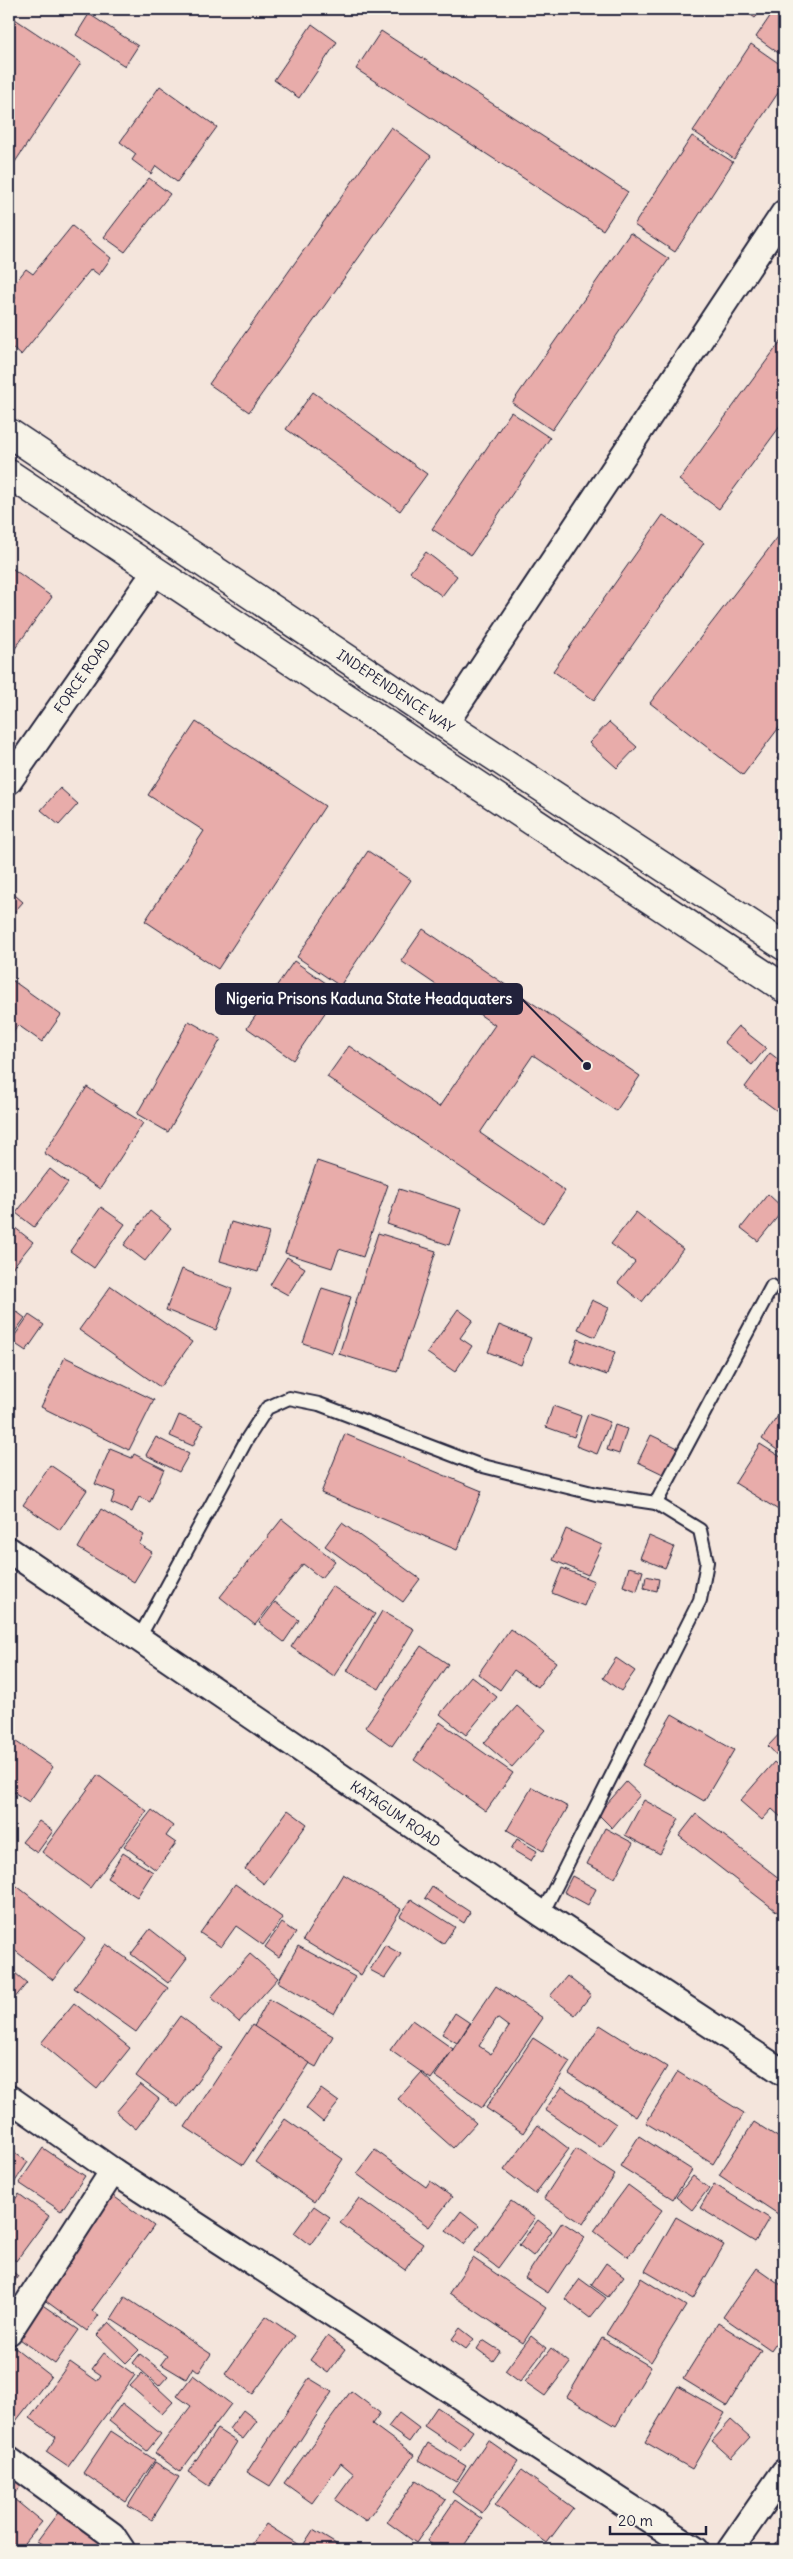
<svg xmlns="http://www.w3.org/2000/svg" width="793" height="2559" font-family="Delius,sans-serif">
<rect width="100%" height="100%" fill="#f4e5dc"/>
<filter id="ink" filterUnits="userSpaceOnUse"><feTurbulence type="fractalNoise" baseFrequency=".02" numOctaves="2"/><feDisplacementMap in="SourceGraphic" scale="10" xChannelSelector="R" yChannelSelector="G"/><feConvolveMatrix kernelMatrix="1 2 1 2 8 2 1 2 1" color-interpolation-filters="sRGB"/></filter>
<g filter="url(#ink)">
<g fill="#e8acaa" stroke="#22223b" fill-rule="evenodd">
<path d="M743 9H763L755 18Z"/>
<path d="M775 9H784V57L756 37Z"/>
<path d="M89 14 138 46 125 66 76 35Z"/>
<path d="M9 15 81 63 9 171V107L17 91 9 87Z"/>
<path d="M312 24 337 42 299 98 274 80Z"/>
<path d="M381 31 628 192 603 230 356 69Z"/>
<path d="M751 44 784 67V84L734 159 693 131Z"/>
<path d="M160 86 217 127 177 182 156 166 151 174 132 160 136 154 120 142Z"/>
<path d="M391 127 431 156 249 412 209 384Z"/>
<path d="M692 136 733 162 675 252 634 225Z"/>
<path d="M149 178 170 194 125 252 104 237Z"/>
<path d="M72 226 111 258 99 275 91 269 21 355 9 345V307L16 297 9 290 26 269 33 274Z"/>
<path d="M630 233 669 259 552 430 512 403Z"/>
<path d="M784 337V421L719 509 679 480Z"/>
<path d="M313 392 427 474 400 511 286 429Z"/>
<path d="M511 412 550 438 471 555 432 529Z"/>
<path d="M663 515 704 543 594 700 553 671Z"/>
<path d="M784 529V721L743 775 650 703Z"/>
<path d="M426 552 457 576 442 596 410 572Z"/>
<path d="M9 566 52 597 14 650 9 646Z"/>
<path d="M196 722 325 806 218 969 145 921 204 831 148 795Z"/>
<path d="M609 722 637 747 617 768 589 743Z"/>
<path d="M784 748V764L777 759Z"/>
<path d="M60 788 78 804 59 825 41 810Z"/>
<path d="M368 851 411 880 340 986 297 957Z"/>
<path d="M9 890 23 902 9 918Z"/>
<path d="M423 929 640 1076 616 1111 533 1055 480 1133 565 1191 543 1223 327 1077 349 1046 439 1107 495 1025 401 961Z"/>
<path d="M294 961 339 992 293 1060 247 1028Z"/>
<path d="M9 978 61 1015 42 1042 18 1025 9 1039Z"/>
<path d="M189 1021 221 1039 168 1132 137 1114Z"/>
<path d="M738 1026 766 1048 752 1065 724 1042Z"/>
<path d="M770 1053 784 1064V1116L745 1087Z"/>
<path d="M87 1087 143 1123 100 1189 44 1153Z"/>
<path d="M317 1161 388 1185 363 1257 339 1249 332 1268 285 1253Z"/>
<path d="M50 1169 68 1183 34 1227 16 1213Z"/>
<path d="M399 1189 461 1209 449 1245 387 1224Z"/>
<path d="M768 1194 784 1209 758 1241 741 1228Z"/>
<path d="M101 1207 125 1224 94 1268 70 1251Z"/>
<path d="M150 1211 171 1228 145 1261 124 1245Z"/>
<path d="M636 1212 683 1249 642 1302 618 1283 635 1262 611 1244Z"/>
<path d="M231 1222 269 1233 258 1272 220 1261Z"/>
<path d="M9 1223 33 1242 9 1272Z"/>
<path d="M378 1233 436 1251 397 1372 339 1354Z"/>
<path d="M287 1257 305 1268 288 1295 270 1285Z"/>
<path d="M182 1269 232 1289 216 1330 166 1310Z"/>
<path d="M111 1286 192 1342 160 1387 79 1330Z"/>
<path d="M322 1288 351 1297 332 1353 303 1343Z"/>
<path d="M592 1300 609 1308 595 1337 578 1329Z"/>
<path d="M9 1306 25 1318 9 1340Z"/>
<path d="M458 1309 473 1320 460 1338 472 1346 455 1372 427 1353Z"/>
<path d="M29 1315 44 1325 26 1351 11 1341Z"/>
<path d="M499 1325 531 1338 521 1365 488 1352Z"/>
<path d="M578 1339 615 1352 607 1375 570 1362Z"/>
<path d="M65 1357 154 1400 129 1450 41 1407Z"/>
<path d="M553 1406 581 1416 574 1437 546 1427Z"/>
<path d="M784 1407V1455L762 1439Z"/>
<path d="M588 1414 610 1422 597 1454 576 1446Z"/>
<path d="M179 1415 203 1425 193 1446 170 1436Z"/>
<path d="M615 1425 627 1429 619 1454 607 1450Z"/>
<path d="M345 1434 482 1491 457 1550 321 1493Z"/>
<path d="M651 1435 678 1448 665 1475 638 1462Z"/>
<path d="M156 1437 189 1454 179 1472 146 1455Z"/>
<path d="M760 1444 784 1459V1504L780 1511 735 1483Z"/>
<path d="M110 1449 132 1458 134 1454 164 1469 150 1502 139 1497 132 1512 111 1503 115 1492 95 1484Z"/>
<path d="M50 1465 87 1490 60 1530 23 1505Z"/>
<path d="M101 1509 144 1535 139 1544 152 1552 134 1582 78 1548Z"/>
<path d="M282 1519 335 1561 321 1578 303 1564 255 1625 220 1597Z"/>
<path d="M342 1523 420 1579 403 1602 325 1546Z"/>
<path d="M566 1529 602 1545 588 1575 553 1560Z"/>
<path d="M649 1536 674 1547 665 1568 640 1558Z"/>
<path d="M629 1567 643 1571 637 1591 623 1586Z"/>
<path d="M562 1568 594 1581 584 1606 552 1593Z"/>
<path d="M646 1576 659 1579 657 1591 644 1588Z"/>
<path d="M332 1586 375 1614 334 1676 291 1647Z"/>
<path d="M275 1602 299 1620 284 1642 259 1623Z"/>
<path d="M382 1611 414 1629 379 1689 347 1671Z"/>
<path d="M510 1629 556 1662 538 1687 514 1670 500 1690 478 1674Z"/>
<path d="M421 1646 448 1664 392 1746 365 1727Z"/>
<path d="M616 1658 635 1671 621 1691 603 1678Z"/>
<path d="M471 1676 497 1697 466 1735 440 1714Z"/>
<path d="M517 1706 545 1730 512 1767 484 1743Z"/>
<path d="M672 1714 734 1750 704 1801 642 1765Z"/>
<path d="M440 1722 513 1773 486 1811 414 1760Z"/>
<path d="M784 1729V1763L768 1746Z"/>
<path d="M9 1737 53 1767 29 1802 9 1789Z"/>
<path d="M774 1762 784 1771V1789L778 1796 784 1801V1820L772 1809 762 1820 740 1801Z"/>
<path d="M98 1775 147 1811 90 1888 42 1852Z"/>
<path d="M626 1782 640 1795 612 1828 598 1814Z"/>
<path d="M532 1787 568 1807 543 1851 507 1830Z"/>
<path d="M644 1800 679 1819 660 1854 625 1835Z"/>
<path d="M152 1810 173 1826 166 1836 176 1843 156 1870 124 1846Z"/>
<path d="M288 1810 307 1824 264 1884 245 1869Z"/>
<path d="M696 1814 784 1882V1917L679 1836Z"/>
<path d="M39 1821 53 1831 37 1853 22 1842Z"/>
<path d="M605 1828 633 1843 615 1878 587 1864Z"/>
<path d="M517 1839 537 1851 531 1861 511 1849Z"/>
<path d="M123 1853 153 1872 137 1897 107 1878Z"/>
<path d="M343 1874 401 1909 361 1975 303 1940Z"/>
<path d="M572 1876 596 1889 588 1905 564 1892Z"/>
<path d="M9 1880 85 1939 53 1980 9 1946Z"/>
<path d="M235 1884 283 1918 263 1945 236 1926 221 1947 200 1933Z"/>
<path d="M432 1887 470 1912 464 1923 425 1898Z"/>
<path d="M411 1899 455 1927 443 1944 400 1916Z"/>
<path d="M282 1923 296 1933 279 1957 265 1947Z"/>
<path d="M150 1929 187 1958 168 1983 131 1954Z"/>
<path d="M106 1944 168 1988 136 2032 74 1988Z"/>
<path d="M385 1945 401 1954 385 1978 370 1970Z"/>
<path d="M298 1946 355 1977 334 2014 278 1982Z"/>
<path d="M250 1954 278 1978 239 2022 211 1997Z"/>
<path d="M9 1968 27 1983 9 2005Z"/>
<path d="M567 1976 591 1995 575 2015 550 1996Z"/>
<path d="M496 1986 543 2018 482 2108 435 2076ZM497 2018 509 2027 491 2054 479 2046Z"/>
<path d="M269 1999 333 2036 316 2067 252 2030Z"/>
<path d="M74 2003 130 2048 97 2089 41 2043Z"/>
<path d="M455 2013 470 2023 457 2043 442 2034Z"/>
<path d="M180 2016 222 2047 178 2107 136 2076Z"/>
<path d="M412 2020 453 2049 431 2079 390 2050Z"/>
<path d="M252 2025 310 2063 243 2165 185 2127Z"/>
<path d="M600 2025 667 2067 636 2117 569 2074Z"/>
<path d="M533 2038 570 2062 523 2133 486 2108Z"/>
<path d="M678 2072 744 2113 713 2164 646 2123Z"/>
<path d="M421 2073 476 2123 453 2148 398 2099Z"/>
<path d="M140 2084 159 2099 136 2129 116 2112Z"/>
<path d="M562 2087 616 2124 600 2147 545 2110Z"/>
<path d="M321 2089 339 2102 323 2122 306 2108Z"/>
<path d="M285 2119 343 2159 314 2202 255 2162Z"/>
<path d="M754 2122 784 2141V2211L781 2216 719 2175Z"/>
<path d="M538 2125 569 2149 535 2194 504 2170Z"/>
<path d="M639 2136 692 2170 673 2199 620 2166Z"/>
<path d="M43 2148 85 2176 61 2211 19 2183Z"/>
<path d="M9 2149 28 2162 14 2183 9 2179Z"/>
<path d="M576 2149 615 2175 583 2224 544 2198Z"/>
<path d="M375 2150 426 2187 430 2181 452 2197 429 2227 357 2174Z"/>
<path d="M693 2176 709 2188 692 2210 676 2197Z"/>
<path d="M714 2184 769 2218 755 2242 700 2208Z"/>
<path d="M628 2185 662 2210 628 2257 594 2231Z"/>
<path d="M19 2194 49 2216 16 2261 9 2256V2208Z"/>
<path d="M112 2195 154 2226 92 2311 99 2315 87 2331 39 2296Z"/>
<path d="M359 2198 423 2244 405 2270 340 2223Z"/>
<path d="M511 2201 535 2218 498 2268 475 2251Z"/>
<path d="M314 2206 330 2217 310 2245 294 2233Z"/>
<path d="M461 2211 479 2225 464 2244 446 2231Z"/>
<path d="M676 2217 724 2245 693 2299 645 2271Z"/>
<path d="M538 2220 552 2231 533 2256 519 2245Z"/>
<path d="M562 2222 585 2237 548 2293 525 2278Z"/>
<path d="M784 2244V2262L777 2257Z"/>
<path d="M473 2258 546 2308 523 2343 449 2293Z"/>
<path d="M606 2263 624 2276 608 2297 591 2285Z"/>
<path d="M757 2268 784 2287V2331L771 2350 723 2317Z"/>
<path d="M9 2269 18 2276 9 2289Z"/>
<path d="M641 2278 686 2306 651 2362 606 2334Z"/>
<path d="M580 2279 606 2298 590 2318 565 2299Z"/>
<path d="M125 2297 211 2354 199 2372 193 2367 186 2379 161 2364 167 2356 111 2319Z"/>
<path d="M41 2304 79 2330 55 2364 17 2337Z"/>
<path d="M266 2316 295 2336 253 2394 225 2374Z"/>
<path d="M109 2322 139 2350 126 2363 97 2335Z"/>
<path d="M718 2323 761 2350 727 2406 683 2379Z"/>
<path d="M460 2328 474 2339 466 2349 452 2339Z"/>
<path d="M327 2336 345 2350 328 2373 310 2360Z"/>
<path d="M531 2336 546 2348 520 2382 505 2371Z"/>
<path d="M602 2338 651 2367 616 2426 567 2397Z"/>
<path d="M483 2340 500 2351 493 2361 477 2349Z"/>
<path d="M14 2347 51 2376 9 2430V2354Z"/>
<path d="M551 2348 570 2363 545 2396 525 2382Z"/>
<path d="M104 2353 135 2375 68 2467 46 2452 56 2437 30 2418 70 2362 97 2381 101 2375 92 2369Z"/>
<path d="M140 2354 168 2376 159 2386 133 2363Z"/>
<path d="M142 2373 173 2402 162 2414 130 2386Z"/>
<path d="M193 2375 231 2404 180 2472 155 2453 191 2406 177 2396Z"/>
<path d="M309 2378 332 2392 270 2486 247 2472Z"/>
<path d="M678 2386 725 2413 692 2469 645 2442Z"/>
<path d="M351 2391 380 2413 372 2424 414 2455 366 2522 335 2500 354 2474 341 2463 312 2503 284 2483Z"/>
<path d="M122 2403 161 2434 147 2451 109 2421Z"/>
<path d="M437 2407 473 2431 460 2450 424 2426Z"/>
<path d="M243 2410 257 2421 243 2439 229 2429Z"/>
<path d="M399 2413 419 2428 409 2442 388 2427Z"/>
<path d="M731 2420 750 2437 731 2458 712 2441Z"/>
<path d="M217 2429 237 2442 209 2486 188 2472Z"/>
<path d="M111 2431 155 2460 126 2502 83 2473Z"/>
<path d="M488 2440 518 2461 482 2513 452 2492Z"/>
<path d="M428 2443 466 2466 456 2482 418 2460Z"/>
<path d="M155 2462 179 2477 152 2520 128 2506Z"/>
<path d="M521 2470 573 2508 547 2543 495 2505Z"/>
<path d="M9 2473 22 2485 9 2499Z"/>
<path d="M416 2480 446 2500 416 2543 387 2522Z"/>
<path d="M14 2499 42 2522 24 2543 33 2550H9V2506Z"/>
<path d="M455 2500 482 2519 461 2550H440L427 2541Z"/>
<path d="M60 2510 102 2540 94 2550H51L37 2541Z"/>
<path d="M266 2524 302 2547 313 2530 346 2550H248Z"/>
<path d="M784 2532V2550H771Z"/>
</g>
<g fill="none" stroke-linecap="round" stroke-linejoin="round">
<g stroke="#22223b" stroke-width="16">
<g id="service">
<path d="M139 1638 247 1439 267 1408 289 1398 319 1404 479 1465 596 1494 656 1503"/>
<path d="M542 1914 700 1600 707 1562 700 1530 656 1503 772 1286"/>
</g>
</g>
<g stroke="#22223b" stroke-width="29">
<g id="minor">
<path d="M445 724 784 213"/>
<path id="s1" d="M9 781 155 572"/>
<path id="s2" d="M9 1550 542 1914 784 2073"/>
<path d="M9 2098 113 2171 696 2550"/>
<path d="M9 2332 113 2171"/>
<path d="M9 2460 112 2535 122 2550"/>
<path d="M730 2550 784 2472"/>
</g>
</g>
<g stroke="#22223b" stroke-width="31">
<g id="secondary">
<path id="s3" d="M9 433 445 724 784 946"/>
<path d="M9 474 784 988"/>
</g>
</g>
<use href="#service" stroke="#f7f3e8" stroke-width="12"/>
<use href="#minor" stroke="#f7f3e8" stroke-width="25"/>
<use href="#secondary" stroke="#f7f3e8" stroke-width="28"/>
</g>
</g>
<g text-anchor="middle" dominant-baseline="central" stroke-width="4" stroke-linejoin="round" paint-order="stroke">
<g font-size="14" fill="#22223b" stroke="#f7f3e8">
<text stroke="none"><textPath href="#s1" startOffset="128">FORCE ROAD</textPath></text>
<text stroke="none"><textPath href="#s3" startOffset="465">INDEPENDENCE WAY</textPath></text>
<text stroke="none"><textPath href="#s2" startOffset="468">KATAGUM ROAD</textPath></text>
</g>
</g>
<path fill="none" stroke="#22223b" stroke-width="2" d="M587 1066L522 999"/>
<circle fill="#22223b" stroke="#f7f3e8" stroke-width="2" cx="587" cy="1066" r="5"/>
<rect fill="#22223b" stroke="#22223b" stroke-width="2" x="216" y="984" width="306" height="30" rx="5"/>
<g font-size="15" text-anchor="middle" font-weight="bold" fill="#fff">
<text x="369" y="1004">Nigeria Prisons Kaduna State Headquaters</text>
</g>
<rect width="793" height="2559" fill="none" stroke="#f7f3e8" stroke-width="30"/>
<rect x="15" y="15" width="763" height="2529" fill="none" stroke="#22223b" stroke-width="2" filter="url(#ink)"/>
<path d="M610 2526v8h96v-8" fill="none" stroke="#22223b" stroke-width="2.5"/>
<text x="618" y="2526" font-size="15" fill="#22223b" stroke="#f7f3e8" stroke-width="4" paint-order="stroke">20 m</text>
</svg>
